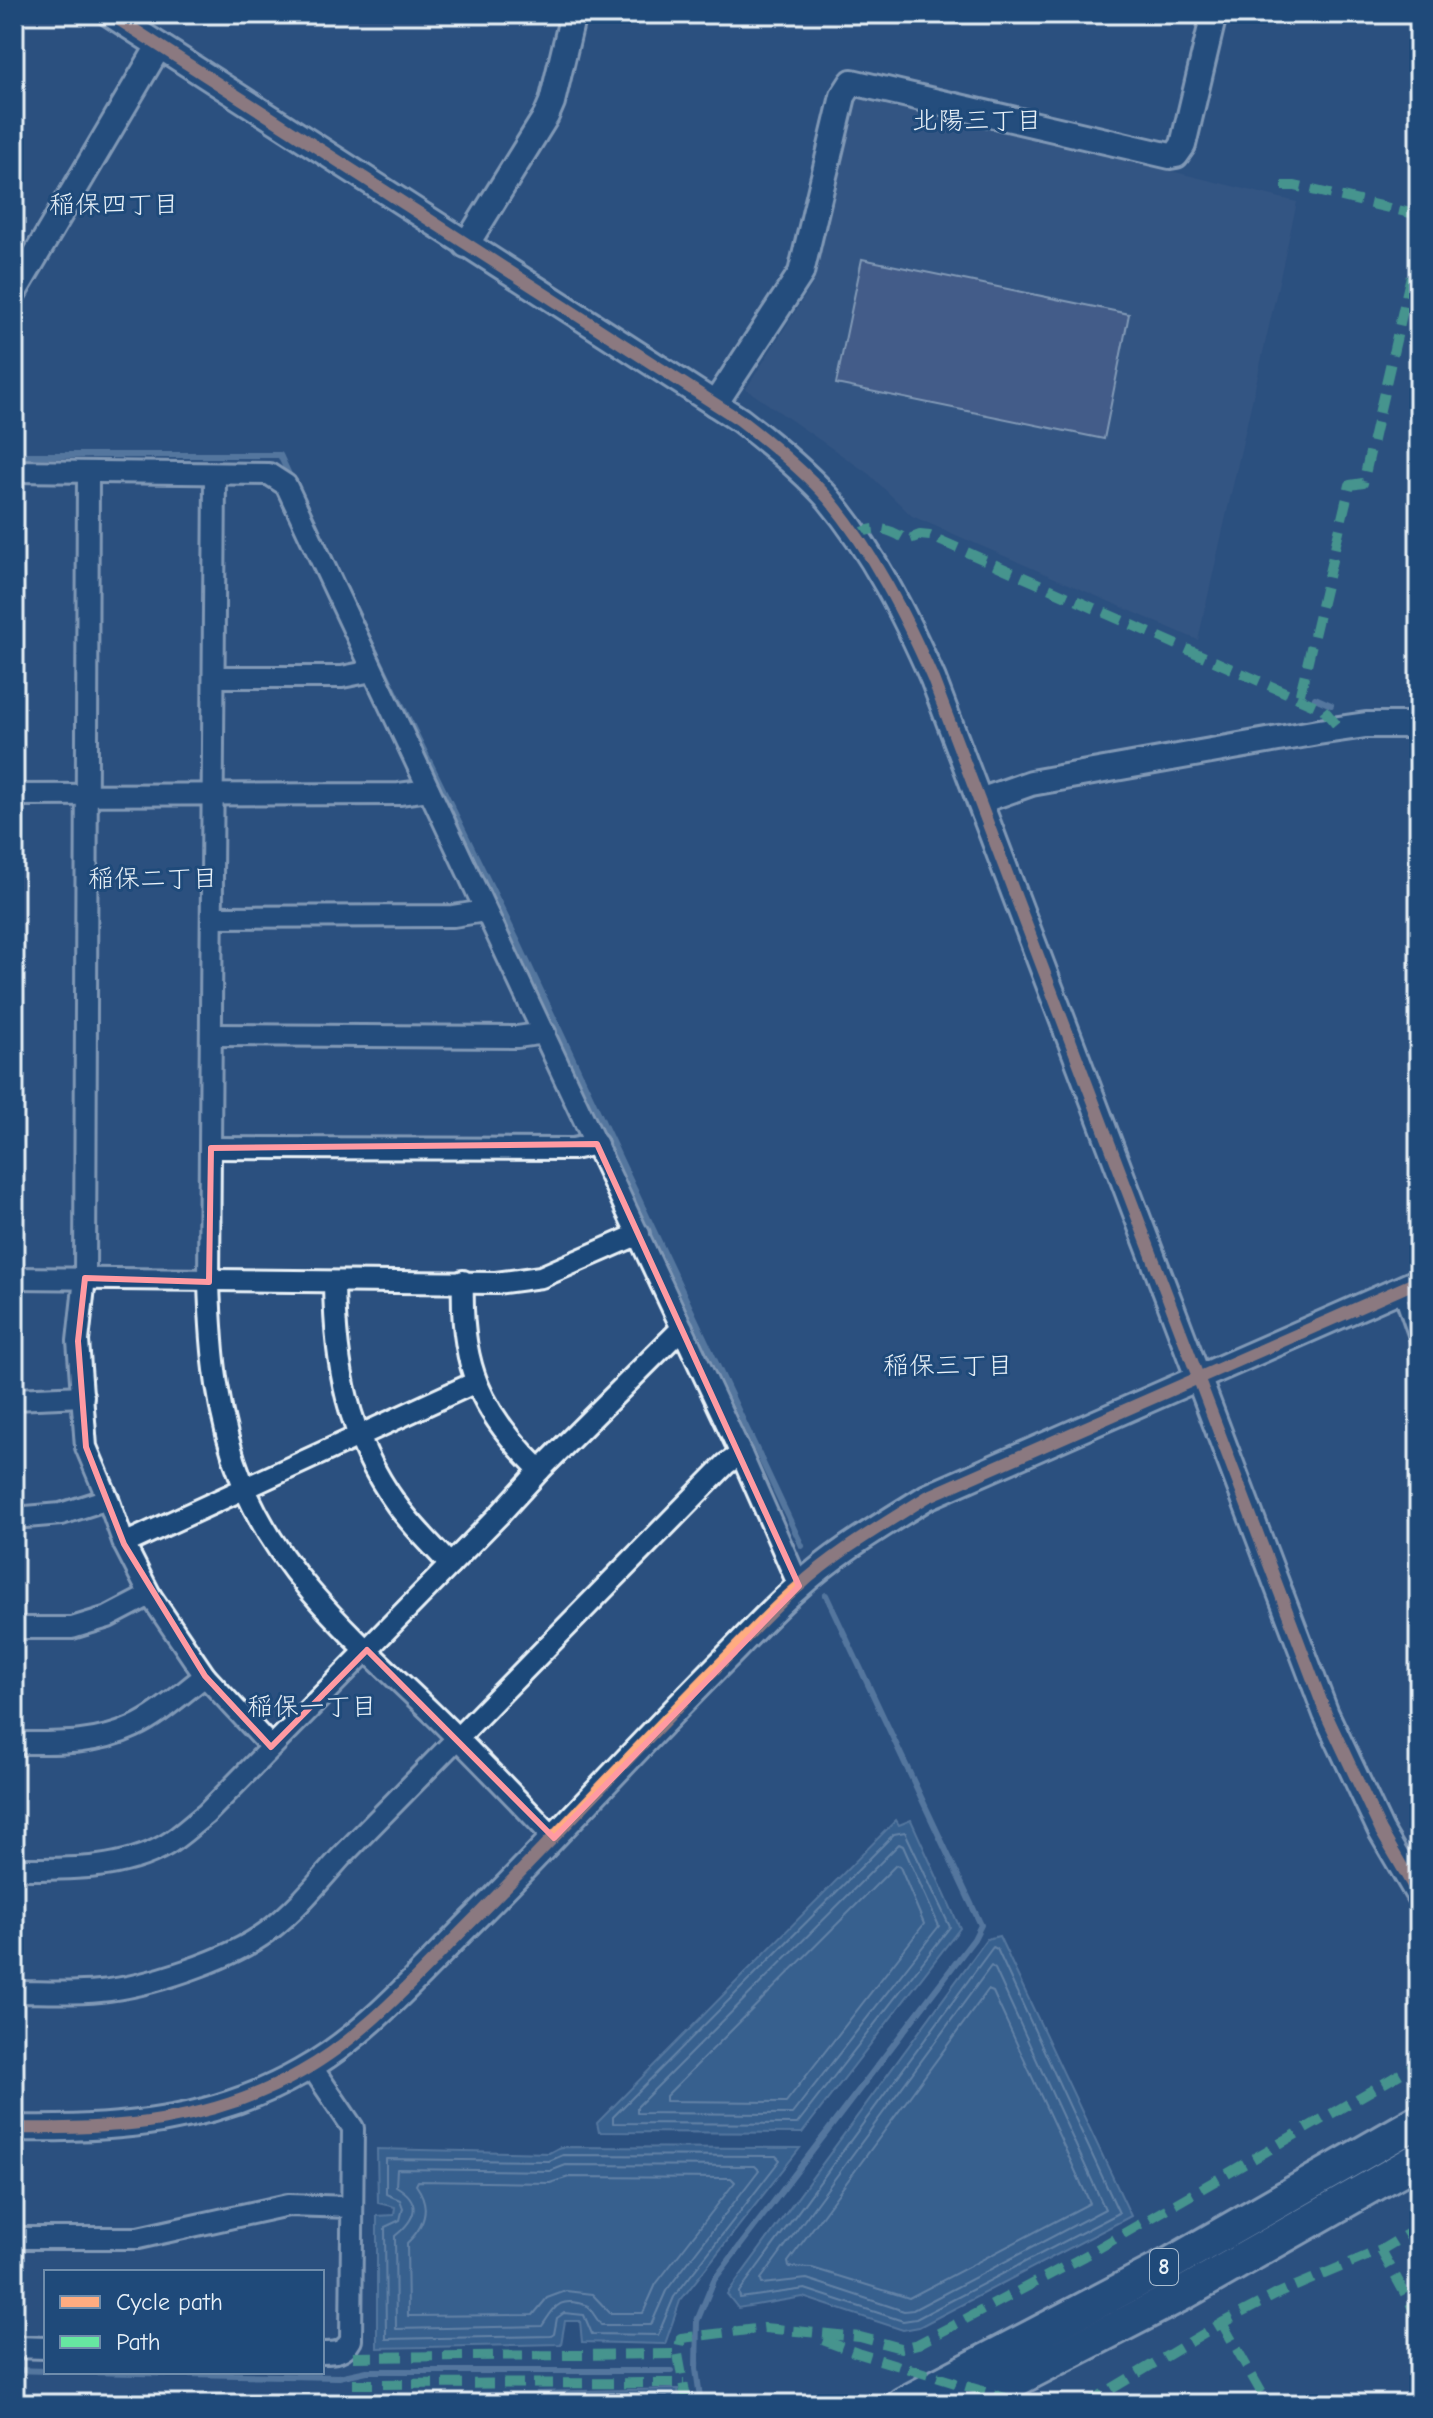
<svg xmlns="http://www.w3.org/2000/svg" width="1433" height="2418" font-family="'Comic Neue','Klee One',sans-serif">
<rect width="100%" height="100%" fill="#2b507f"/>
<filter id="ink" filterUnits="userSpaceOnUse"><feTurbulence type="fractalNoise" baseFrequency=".0125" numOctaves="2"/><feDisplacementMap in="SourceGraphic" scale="16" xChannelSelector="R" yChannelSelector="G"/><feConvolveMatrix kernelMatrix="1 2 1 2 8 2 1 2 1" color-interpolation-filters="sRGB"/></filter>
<g filter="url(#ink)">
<path fill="#3e5b87" d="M856 94 1297 202 1198 640 912 516 869 474 746 389 813 284Z"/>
<g fill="#4473a0" stroke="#86a5c3" stroke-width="2">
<path d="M896 1820 899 1825 911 1820 960 1928 802 2133 599 2132 597 2123Z"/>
<path d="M999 1936 1131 2216 919 2327 903 2330 803 2297 738 2308 727 2294 987 1939Z"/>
<path d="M560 2147 800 2148 680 2301 665 2344 582 2342 580 2321H565L561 2344 377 2348V2216L394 2215 395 2207 378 2203 377 2149 549 2153Z"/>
<path d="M678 2389 680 2404H540L537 2392Z"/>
</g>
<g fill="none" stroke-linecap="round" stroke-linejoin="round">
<g stroke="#a6bfd5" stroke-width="2">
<path d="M905 1832 950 1927 797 2124 613 2123V2117L894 1834Z"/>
<path d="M899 1844 903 1846 939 1926 792 2114 637 2113V2107Z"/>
<path d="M896 1865 900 1867 924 1924 786 2102 666 2101V2096Z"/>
<path d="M993 1947 997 1949 1119 2213 916 2319 903 2321 805 2289 740 2298 739 2292Z"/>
<path d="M991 1966 995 1969 1105 2209 913 2310 904 2311 807 2279 762 2284 761 2279Z"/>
<path d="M988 1990 993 1992 1090 2203 909 2298 812 2268 789 2267 788 2262Z"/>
<path d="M563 2155 776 2156 780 2160 674 2297 658 2335 592 2334 584 2315 564 2313 557 2318 554 2334 551 2336 386 2339 385 2227 400 2220 403 2208 400 2200 386 2194V2159L549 2161Z"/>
<path d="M566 2165 755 2166 759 2170 666 2291 651 2325H601L588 2306C559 2295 555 2307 542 2326L396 2329 395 2236C416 2219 423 2202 396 2186L397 2169 550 2171Z"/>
<path d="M569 2177 731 2178 735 2182 656 2284 643 2313H610L592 2294 566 2291 547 2298 533 2315 408 2316 407 2243C425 2226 432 2207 416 2185L418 2181 550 2183Z"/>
<path d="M547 2404 552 2400 667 2397 672 2404"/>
</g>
<g stroke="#86a5c3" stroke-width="6">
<path d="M14 455H280L291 479"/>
<path d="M363 626 518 942 802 1546"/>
<path d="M1315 698 1331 705"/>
<path d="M14 2370 46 2371"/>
<path d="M86 2372 339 2377 367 2371H671"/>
<path d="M701 2404 696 2369 697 2321 714 2280 974 1939 981 1925 826 1595"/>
</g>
</g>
<path fill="#606b94" stroke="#e8f1f8" stroke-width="2" d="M862 259 1129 314 1104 439 836 384Z"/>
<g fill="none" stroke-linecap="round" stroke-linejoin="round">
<g stroke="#e8f1f8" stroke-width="16">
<path id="service" d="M1399 1292 1419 1349"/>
</g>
<g stroke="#e8f1f8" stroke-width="26">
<g id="minor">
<path d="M14 471 269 474 286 485 741 1454 799 1586"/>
<path d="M88 472 85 1278 78 1341 86 1447 108 1499 124 1544 150 1595 205 1676 271 1747"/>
<path d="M215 475 209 1282C211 1352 217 1419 243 1484 281 1578 361 1644 431 1712 473 1753 514 1796 554 1838"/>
<path d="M214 677H342L372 671"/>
<path d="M14 795 399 794 429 790"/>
<path d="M212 917 453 916 485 911"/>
<path d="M212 1035 517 1037 545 1033"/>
<path d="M211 1148 573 1149 597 1144"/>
<path d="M14 1278 496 1283 541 1277 639 1234"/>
<path d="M463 1281C460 1365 480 1412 540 1470"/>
<path d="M334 1283C335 1365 347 1436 397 1505 412 1526 432 1545 450 1565"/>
<path d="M14 1399 83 1396"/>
<path d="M14 1518 61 1514 108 1499"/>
<path d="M124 1544 476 1382"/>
<path d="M14 1628H72L108 1617 150 1595"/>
<path d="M14 1743C54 1743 95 1745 133 1727 159 1715 182 1693 205 1676"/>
<path d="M14 1869C64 1869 121 1871 166 1845 180 1837 193 1824 206 1814L499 1515 540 1470 682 1328"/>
<path d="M14 1992C42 1992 72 1994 100 1991 147 1987 229 1960 267 1932 295 1911 317 1884 340 1858L726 1464 741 1454"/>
<path d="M311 2066 353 2128 351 2340C344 2353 335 2353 322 2353"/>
<path d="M14 2238H138L288 2205 351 2207"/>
<path d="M14 2347 46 2348"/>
</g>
</g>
<g stroke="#e8f1f8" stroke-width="30">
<g id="tertiary">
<path d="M110 14 740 420C771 444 802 469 828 498 873 552 905 615 933 679L1326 1714 1381 1831 1419 1896"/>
<path d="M466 245 546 116 552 102 573 14"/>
<path d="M14 292 159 46"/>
<path d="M715 404 801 273 843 96 852 82 1170 156 1176 155 1183 145 1214 14"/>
<path d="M980 801 1031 783 1318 732 1366 725H1419"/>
<path d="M14 2128C114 2130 212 2123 301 2072 369 2034 422 1970 477 1916 561 1832 641 1743 725 1659 749 1635 772 1609 798 1587 837 1551 883 1525 927 1497L1419 1281"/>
</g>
</g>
<g stroke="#e8f1f8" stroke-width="38">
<g id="trunk">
<path d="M903 2404 1170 2264 1419 2121"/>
<path d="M969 2404 1184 2293 1419 2159"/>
</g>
</g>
<use href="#service" stroke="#1f4a7a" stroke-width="10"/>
<use href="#minor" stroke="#1f4a7a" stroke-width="20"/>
<use href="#tertiary" stroke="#1f4a7a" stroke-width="24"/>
<use href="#trunk" stroke="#1f4a7a" stroke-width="32"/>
<g stroke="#66e7a1" stroke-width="10" stroke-dasharray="20 10" stroke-linecap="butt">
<path d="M1282 186H1295L1419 215"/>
<path d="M855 536C875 524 888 528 907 540L920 535 930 536 1323 709 1340 729"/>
<path d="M1300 694 1350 485 1363 483 1419 241"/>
<path d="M1381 2250 1419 2319"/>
<path d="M1222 2323 1268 2404"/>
<path d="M823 2340 857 2353 1025 2404"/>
<path d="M353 2357 678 2354"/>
<path d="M353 2384 684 2383"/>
<path d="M687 2404 678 2354 681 2338 764 2328 860 2337 901 2348 918 2344 1085 2256 1419 2063"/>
<path d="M1086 2404 1222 2323 1279 2293 1381 2250 1419 2227"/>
</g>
<g stroke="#1f4a7a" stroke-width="17">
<g id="cycleway">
<path d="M110 14 740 420C771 444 802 469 828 498 873 552 905 615 933 679L1326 1714 1381 1831 1419 1896"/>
<path d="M14 2128C114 2130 212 2123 301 2072 369 2034 422 1970 477 1916 561 1832 641 1743 725 1659 749 1635 772 1609 798 1587 837 1551 883 1525 927 1497L1419 1281"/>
</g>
</g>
<use href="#cycleway" stroke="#ffac80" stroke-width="12"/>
</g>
</g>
<path d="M0 0H1433V2418H0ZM597 1144 799 1586 554 1838 367 1650 271 1747 205 1676 124 1544 86 1447 78 1341 85 1278 209 1282 211 1148Z" fill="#2b507f" fill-opacity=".55" fill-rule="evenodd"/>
<path fill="none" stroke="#ff9aa2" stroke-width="6" stroke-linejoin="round" d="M597 1144 799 1586 554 1838 367 1650 271 1747 205 1676 124 1544 86 1447 78 1341 85 1278 209 1282 211 1148Z"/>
<g text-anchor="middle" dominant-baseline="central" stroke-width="6" stroke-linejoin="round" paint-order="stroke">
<rect fill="#1f4a7a" stroke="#acbfd2" stroke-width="2" x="1150" y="2249" width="28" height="36" rx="6"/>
<g font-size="22" font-weight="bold" fill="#e8f1f8">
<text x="1164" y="2267">8</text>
</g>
<g font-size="26" fill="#e8f1f8" stroke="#1f4a7a">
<text x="977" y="121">北陽三丁目</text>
<text x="114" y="205">稲保四丁目</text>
<text x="153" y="879">稲保二丁目</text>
<text x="948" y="1366">稲保三丁目</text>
<text x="312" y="1707">稲保一丁目</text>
</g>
</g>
<rect width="1433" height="2418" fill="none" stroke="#1f4a7a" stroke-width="48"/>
<rect x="24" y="24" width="1385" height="2370" fill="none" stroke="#e8f1f8" stroke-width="3" filter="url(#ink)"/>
<rect x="44" y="2270" width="280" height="104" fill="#1f4a7a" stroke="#6f8dac" stroke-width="2"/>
<rect x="60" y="2296" width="40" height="12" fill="#ffac80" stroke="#6f8dac" stroke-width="2"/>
<text x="116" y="2310" font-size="24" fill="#e8f1f8">Cycle path</text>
<rect x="60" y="2336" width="40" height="12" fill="#66e7a1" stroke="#6f8dac" stroke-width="2"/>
<text x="116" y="2350" font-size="24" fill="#e8f1f8">Path</text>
</svg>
